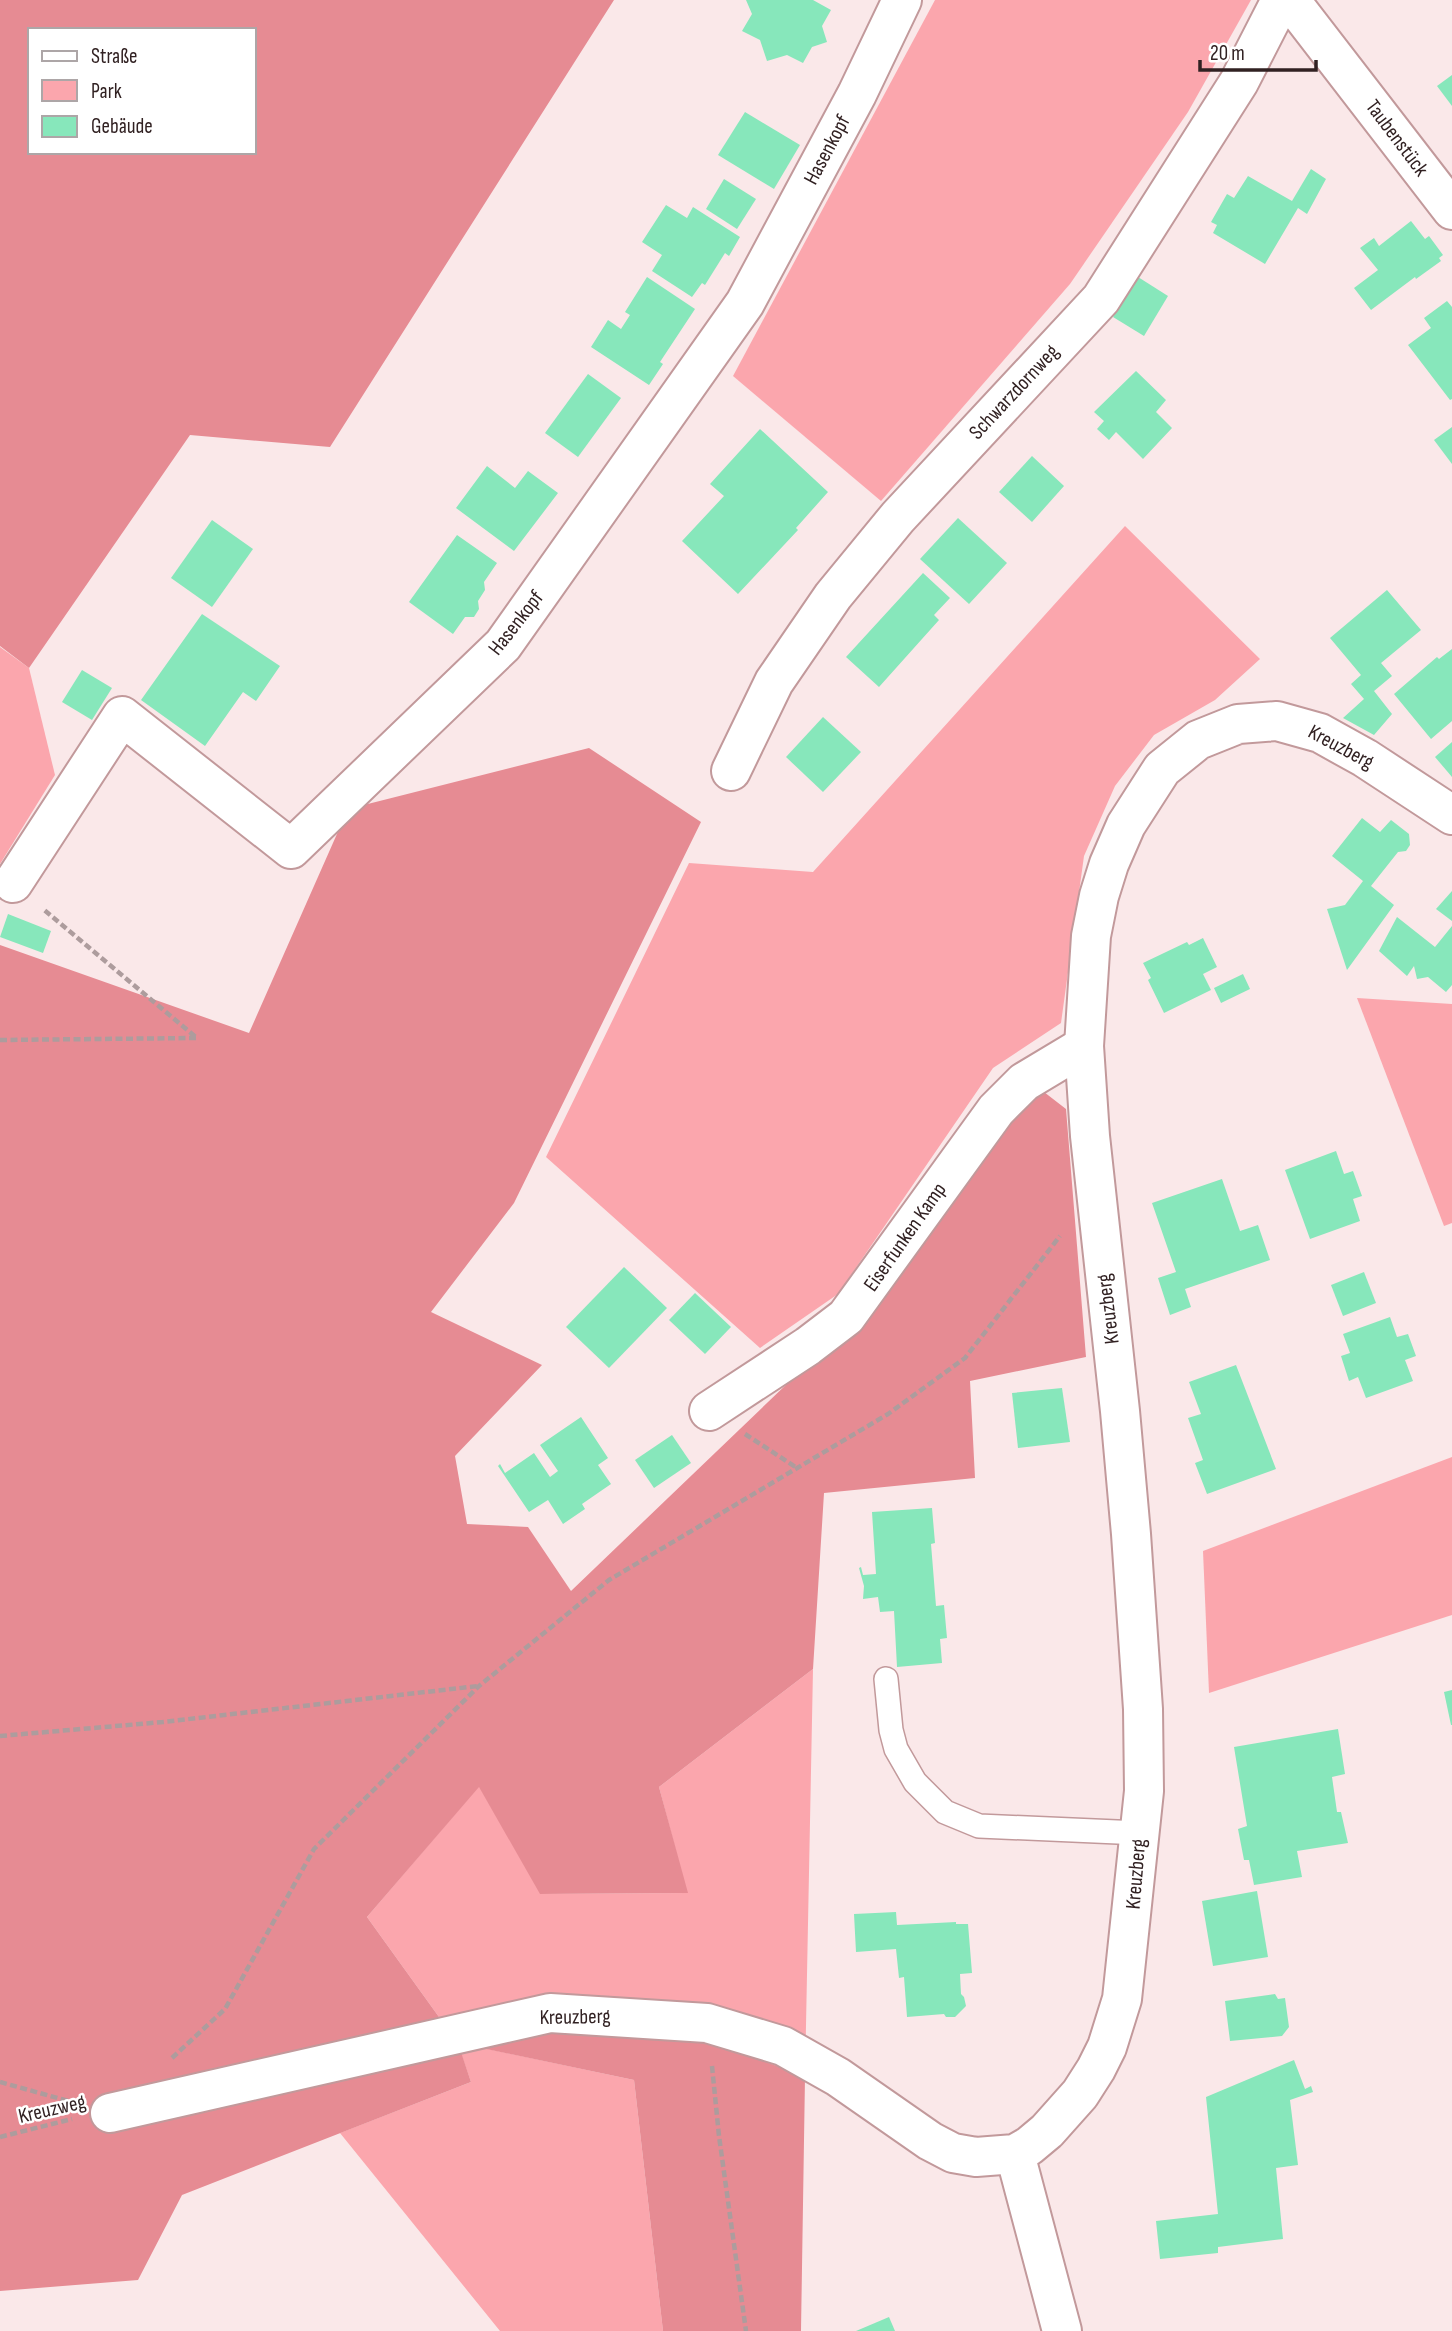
<svg xmlns="http://www.w3.org/2000/svg" width="1452" height="2331" font-family="'Sofia Sans Condensed',sans-serif">
<rect width="100%" height="100%" fill="#fae8e9"/>
<g fill="#fba6ad">
<path d="M935 0H1251L1188 112 1070 284 881 501 733 376Z"/>
<path d="M1125 526 1260 659 1215 700 1154 735 1115 786 1084 856 1061 1023 993 1068 838 1294 760 1348 546 1157 689 863 813 872Z"/>
<path d="M0 647 29 668 55 775 0 864Z"/>
<path d="M1357 998 1452 1004V1223L1444 1226Z"/>
<path d="M1452 1457V1615L1209 1693 1203 1551Z"/>
<path d="M813 1669 805 2077 460 2043 634 2080 663 2331H500L340 2133 471 2082 457 2042 367 1917 479 1786 541 1894 687 1893 659 1787Z"/>
</g>
<g fill="#e68b93" fill-rule="evenodd">
<path d="M0 0H614L330 447 190 435 29 668 0 646ZM30 30H254V152H30Z"/>
<path d="M589 748 701 822 514 1203 431 1312 542 1365 455 1456 467 1524 528 1527 571 1591 790 1381 862 1329 1015 1104 1044 1092 1066 1109 1086 1357 970 1381 975 1478 824 1493 813 1669 659 1787 688 1893 540 1894 479 1787 367 1917 457 2042 601 2023 677 2028 805 2077 801 2331H663L634 2080 458 2043 471 2082 182 2195 138 2280 0 2291V945L249 1033 348 809Z"/>
</g>
<g fill="#87e7bb">
<path d="M746 0H813L831 10 822 26 827 42 812 47 803 63 787 55 767 61 760 40 742 31 752 14Z"/>
<path d="M1452 75V106L1437 86Z"/>
<path d="M745 112 800 145 774 189 718 155Z"/>
<path d="M1311 169 1326 179 1307 214 1298 208 1265 264 1213 233 1217 225 1211 222 1227 194 1234 198 1248 176 1292 201Z"/>
<path d="M724 179 756 199 737 229 706 209Z"/>
<path d="M666 205 687 218 693 207 740 237 729 256 725 253 705 285 702 283 692 297 652 271 662 255 642 242Z"/>
<path d="M1411 221 1425 239 1429 236 1443 255 1439 258 1441 261 1416 279 1415 277 1371 310 1354 288 1378 270 1360 248 1374 238 1379 246Z"/>
<path d="M647 277 695 309 660 362 663 364 649 385 591 347 608 320 621 329 630 315 625 312Z"/>
<path d="M1138 277 1168 296 1144 336 1113 317Z"/>
<path d="M1447 301 1452 307V399L1450 400 1408 345 1431 328 1424 318Z"/>
<path d="M1136 371 1166 400 1156 412 1172 428 1143 459 1116 432 1109 440 1097 429 1104 421 1094 412Z"/>
<path d="M588 374 621 398 578 457 545 433Z"/>
<path d="M1452 427V464L1434 440Z"/>
<path d="M760 429 828 492 796 528 798 530 738 594 682 541 724 496 710 484Z"/>
<path d="M1032 456 1064 486 1032 522 999 492Z"/>
<path d="M487 466 515 488 528 471 558 493 514 551 456 508Z"/>
<path d="M958 518 1007 563 969 604 920 559Z"/>
<path d="M212 520 253 549 212 607 171 578Z"/>
<path d="M457 535 497 563 484 582 485 590 478 601 479 609 474 617H465L453 634 409 602Z"/>
<path d="M923 573 950 598 934 615 939 620 879 687 846 657Z"/>
<path d="M1387 590 1421 630 1381 663 1392 676 1374 691 1392 714 1374 735 1343 718 1364 699 1351 684 1361 675 1330 638Z"/>
<path d="M202 614 280 666 256 701 243 692 205 746 141 700Z"/>
<path d="M1452 649V721L1431 739 1394 694 1437 657 1439 659Z"/>
<path d="M82 670 112 688 92 720 62 702Z"/>
<path d="M823 717 861 752 823 792 786 757Z"/>
<path d="M1452 742V777L1435 757Z"/>
<path d="M1362 818 1380 832 1391 820 1409 834 1410 845 1406 851 1398 852 1371 886 1394 905 1347 970 1327 909 1345 905 1363 881 1332 856Z"/>
<path d="M1452 891V921L1436 909Z"/>
<path d="M8 914 51 931 43 953 0 937Z"/>
<path d="M1397 917 1435 947 1452 926V985L1446 992 1428 977 1417 979 1414 966 1407 976 1379 951Z"/>
<path d="M1203 938 1217 967 1203 974 1211 990 1164 1013 1148 980 1151 978 1143 963 1187 942 1189 945Z"/>
<path d="M1243 974 1250 989 1221 1003 1214 988Z"/>
<path d="M1336 1151 1344 1174 1353 1171 1362 1196 1353 1199 1360 1221 1310 1239 1285 1170Z"/>
<path d="M1222 1179 1240 1231 1258 1225 1270 1260 1185 1289 1191 1307 1170 1315 1158 1278 1176 1272 1152 1203Z"/>
<path d="M624 1267 667 1308 609 1368 566 1327Z"/>
<path d="M1364 1272 1376 1303 1343 1316 1331 1285Z"/>
<path d="M695 1293 731 1327 705 1354 669 1320Z"/>
<path d="M1390 1317 1397 1337 1408 1334 1416 1356 1405 1360 1413 1381 1366 1398 1358 1377 1349 1381 1341 1356 1350 1353 1343 1334Z"/>
<path d="M1236 1365 1276 1469 1207 1494 1195 1463 1203 1460 1188 1418 1201 1414 1189 1382Z"/>
<path d="M1062 1388 1070 1442 1018 1448 1012 1393Z"/>
<path d="M581 1417 608 1458 598 1465 611 1484 582 1504 585 1509 563 1524 548 1500 529 1512 498 1466 500 1464 505 1473 534 1453 550 1477 558 1471 540 1445Z"/>
<path d="M672 1435 691 1463 654 1488 635 1460Z"/>
<path d="M932 1508 935 1543 931 1544 936 1606 944 1605 947 1638 940 1639 942 1663 897 1667 894 1611 880 1612 878 1597 863 1599 864 1586 859 1568 861 1567 863 1575 876 1574 872 1512Z"/>
<path d="M1452 1690V1725H1451L1444 1692Z"/>
<path d="M1338 1729 1345 1774 1332 1777 1337 1812H1341L1348 1843 1297 1851 1302 1877 1254 1885 1249 1860H1244L1238 1829 1247 1826 1234 1747Z"/>
<path d="M1257 1891 1268 1957 1213 1966 1202 1901Z"/>
<path d="M896 1912 897 1925 956 1922V1924H968L972 1973 960 1974 961 1994 964 1997 966 2006 955 2017H946L944 2014 907 2017 904 1977 899 1978 896 1949 856 1952 854 1914Z"/>
<path d="M1275 1994 1278 1999 1285 1998 1289 2027 1282 2036 1230 2041 1225 2001Z"/>
<path d="M1294 2060 1305 2089 1311 2086 1313 2092 1290 2100 1298 2165 1276 2168 1283 2239 1218 2247V2253L1160 2259 1156 2221 1218 2214 1206 2097Z"/>
<path d="M889 2317 895 2331H856Z"/>
</g>
<g fill="none" stroke-linecap="round" stroke-linejoin="round">
<g stroke="#c2999b" stroke-width="26">
<path id="service" d="M886 1679 891 1730 896 1749 915 1782 945 1812 979 1826 1140 1833"/>
</g>
<g stroke="#c2999b" stroke-width="42">
<g id="minor">
<path d="M1290 0 1452 210"/>
<path d="M731 771 774 682 833 596 898 517 1101 299 1239 82 1281 0"/>
<path d="M13 883 122 716 291 849 503 645 745 303 857 94 902 0"/>
<path d="M709 1411 808 1346 846 1317 996 1110 1024 1082 1084 1046"/>
<path d="M110 2113 550 2013 707 2023 783 2046 838 2077 930 2141 953 2153 976 2157 1015 2154 1029 2146 1047 2131 1080 2094 1096 2069 1107 2047 1122 1999 1144 1791 1143 1709 1131 1534 1120 1411 1090 1136 1084 1046 1091 936 1099 896 1109 864 1126 825 1162 769 1198 740 1238 724 1277 721 1320 733 1365 758 1452 815"/>
<path d="M1015 2154 1062 2331"/>
</g>
</g>
<g stroke="#ad9c9d" stroke-width="4.5" stroke-dasharray="7 3.5" stroke-linecap="butt">
<path d="M0 1040 197 1038 43 909"/>
<path d="M745 1434 797 1468"/>
<path d="M0 1736 163 1722 478 1686"/>
<path d="M172 2058 225 2009 314 1849 479 1686 609 1580 888 1414 965 1358 1060 1236"/>
<path d="M712 2066 719 2136 746 2331"/>
<path d="M0 2082 72 2102"/>
<path d="M0 2137 72 2119"/>
</g>
<use href="#service" stroke="#fff" stroke-width="23"/>
<use href="#minor" stroke="#fff" stroke-width="38"/>
</g>
<g text-anchor="middle" dominant-baseline="central" stroke-width="5" stroke-linejoin="round" paint-order="stroke">
<g font-size="21" fill="#312122" stroke="#fff">
<text transform="translate(1397 138) rotate(53)">Taubenstück</text>
<text transform="translate(827 150) rotate(-62)">Hasenkopf</text>
<text transform="translate(1014 392) rotate(-47)">Schwarzdornweg</text>
<text transform="translate(516 623) rotate(-52)">Hasenkopf</text>
<text transform="translate(1341 747) rotate(28)">Kreuzberg</text>
<text transform="translate(905 1237) rotate(-55)">Eiserfunken Kamp</text>
<text transform="translate(1108 1309) rotate(-97)">Kreuzberg</text>
<text transform="translate(1136 1874) rotate(-85)">Kreuzberg</text>
<text transform="translate(575 2017) rotate(-1)">Kreuzberg</text>
<text transform="translate(52 2109) rotate(-13)">Kreuzweg</text>
</g>
</g>
<rect x="28" y="28" width="228" height="126" fill="#ffffff" stroke="#ada6a7" stroke-width="2"/>
<rect x="42" y="51" width="35" height="10" fill="#ffffff" stroke="#ada6a7" stroke-width="2"/>
<text x="91" y="63" font-size="21" fill="#312122">Straße</text>
<rect x="42" y="80" width="35" height="21" fill="#fba6ad" stroke="#ada6a7" stroke-width="2"/>
<text x="91" y="98" font-size="21" fill="#312122">Park</text>
<rect x="42" y="116" width="35" height="21" fill="#87e7bb" stroke="#ada6a7" stroke-width="2"/>
<text x="91" y="133" font-size="21" fill="#312122">Gebäude</text>
<path d="M1200 60v10h116v-10" fill="none" stroke="#312122" stroke-width="3.5"/>
<text x="1210" y="60" font-size="21" fill="#312122" stroke="#ffffff" stroke-width="5" paint-order="stroke">20 m</text>
</svg>
